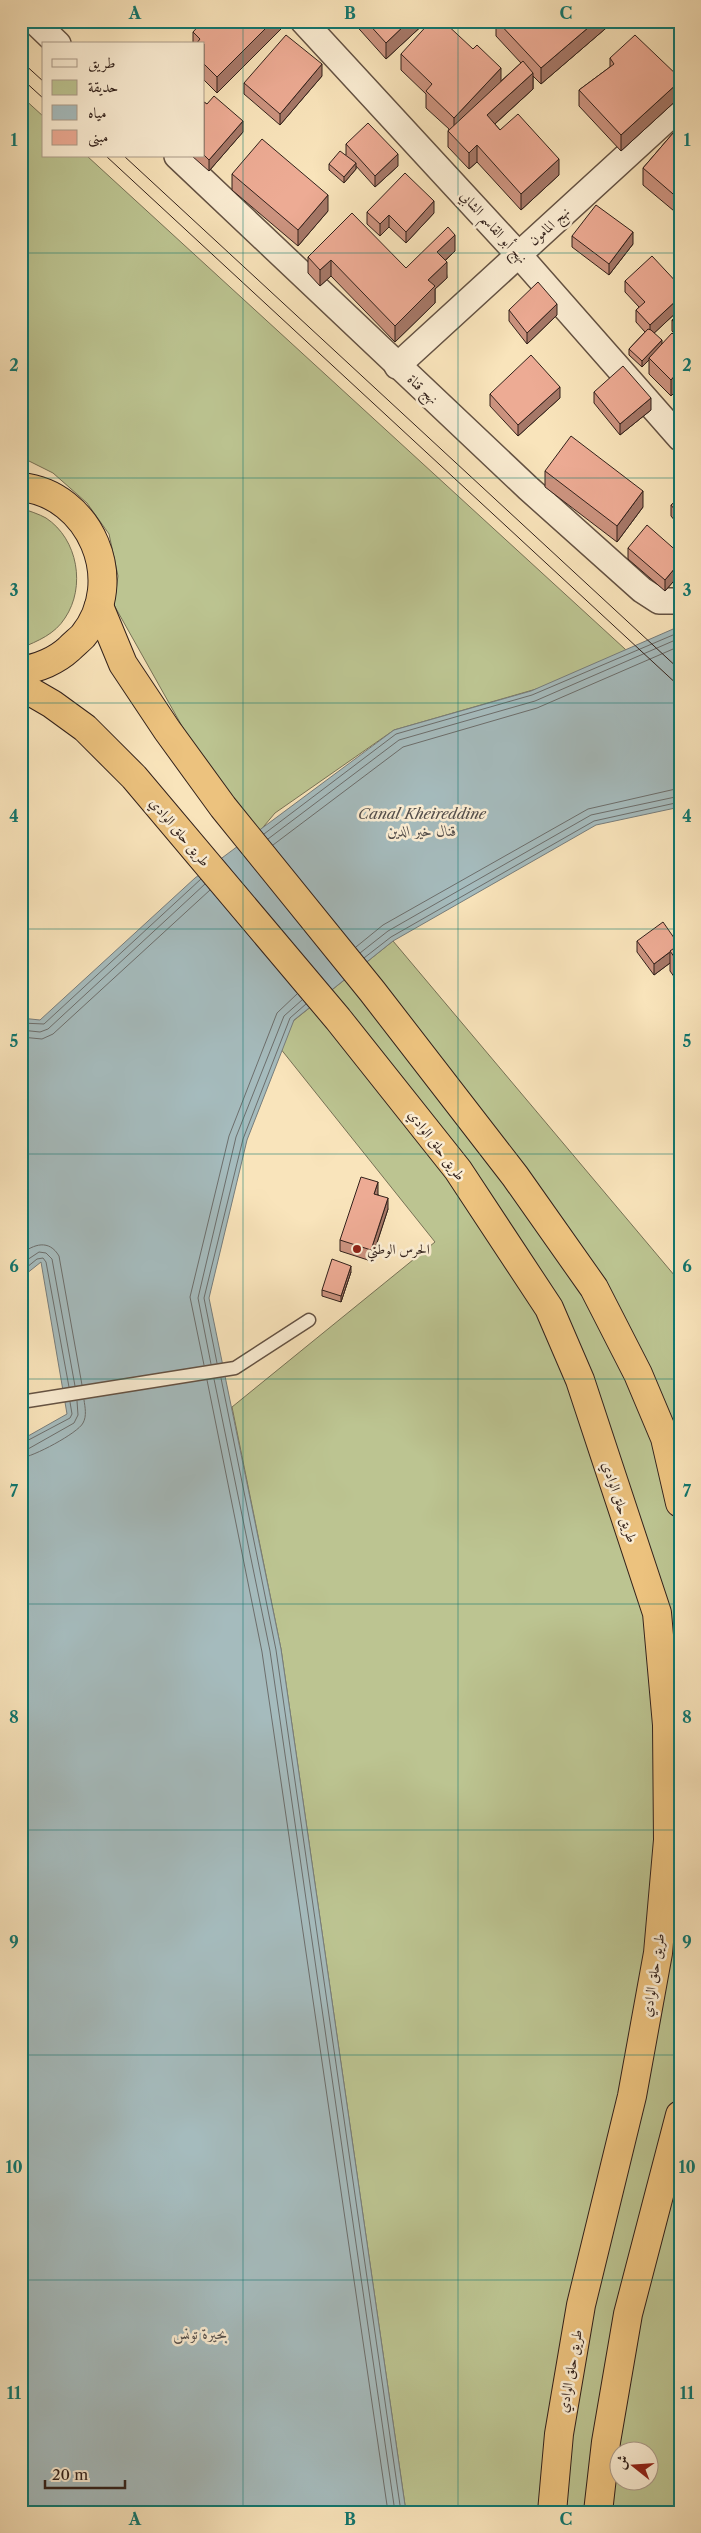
<svg xmlns="http://www.w3.org/2000/svg" width="701" height="2533" font-family="'Libre Caslon Text',Amiri,serif">
<rect width="100%" height="100%" fill="#f9e4bb"/>
<filter id="stains"><feTurbulence type="fractalNoise" baseFrequency=".004" numOctaves="4"/><feColorMatrix values="0 0 0 0 .2 0 0 0 0 .09 0 0 0 0 .02 0 0 0 .5 -.17"/></filter>
<radialGradient id="worn" r=".72"><stop offset=".6" stop-color="#630" stop-opacity="0"/><stop offset="1" stop-color="#630" stop-opacity=".3"/></radialGradient>
<g fill="#bcc491" stroke="#777256" fill-rule="evenodd">
<path d="M21 96 44 117V156H87L637 660 394 730 275 813 259 832 196 751 114 605 118 576 109 534 87 503 53 473 29 461 21 460Z"/>
<path d="M21 508C29 511 39 514 46 518 78 539 86 587 65 618 55 634 38 641 21 648Z"/>
<path d="M393 941 680 1282V2512H406L281 1649 232 1407 435 1242 272 1038ZM618 2450H648V2480H618Z"/>
</g>
<path fill="#a5bbbd" stroke="#777d7c" d="M680 626V807L596 825 393 941 294 1020 247 1140 209 1298 281 1649 406 2512H21V1440L67 1414 41 1262 21 1278V1018L40 1020 195 878 394 730 531 691Z"/>
<g fill="none" stroke-linecap="round" stroke-linejoin="round">
<g stroke="#6c6e6c" stroke-width="1">
<path d="M264 834 396 734 532 695 680 632"/>
<path d="M268 839 399 740 535 701 680 638"/>
<path d="M273 845 403 747 537 708 680 646"/>
<path d="M356 947 383 925 588 809 680 788"/>
<path d="M360 953 388 931 591 815 680 796"/>
<path d="M364 958 391 937 594 821 680 802"/>
<path d="M21 1023 44 1024 201 879"/>
<path d="M21 1030 40 1032 48 1029 205 884"/>
<path d="M21 1037 42 1039 53 1034 210 890"/>
<path d="M21 1254C34 1244 49 1239 59 1256L82 1385"/>
<path d="M21 1264 39 1252 46 1253 52 1259 75 1386"/>
<path d="M21 1272 37 1259 43 1258 46 1262 69 1387"/>
<path d="M217 1363 204 1298 243 1139 290 1018 306 1004"/>
<path d="M211 1364 198 1298 236 1137 284 1016 302 1000"/>
<path d="M204 1365 190 1297 229 1136 277 1013 297 994"/>
<path d="M221 1378 276 1650 401 2512"/>
<path d="M214 1379 270 1651 395 2512"/>
<path d="M207 1380 262 1652 388 2512"/>
<path d="M21 1444 70 1418 72 1414 70 1402"/>
<path d="M21 1450 28 1449 74 1423 78 1415 77 1401"/>
<path d="M21 1458C33 1457 78 1433 83 1423 87 1416 85 1407 84 1400"/>
</g>
<g stroke="#645243" stroke-width="15">
<path id="service" d="M21 1402 235 1368 309 1320"/>
</g>
<g stroke="#645243" stroke-width="28">
<g id="minor">
<path d="M34 21 58 44"/>
<path d="M303 21 518 254 680 438"/>
<path d="M177 156 528 488 642 590 659 601H680"/>
<path d="M397 366 680 107"/>
</g>
</g>
<g stroke="#32211b" stroke-width="30">
<g id="trunk">
<path d="M21 487C90 494 128 581 83 636 79 640 74 644 69 649 57 660 38 669 21 670"/>
<path d="M99 606 123 664 167 730 223 807 372 991 515 1176 594 1288 638 1374 665 1438 680 1503"/>
<path d="M21 686 52 704 85 728 134 777 338 1019 458 1170 549 1308 580 1380 657 1613 667 1725 668 1840 658 1953 632 2096 581 2305 559 2434 552 2512"/>
<path d="M598 2512 606 2442 628 2314 680 2115"/>
</g>
</g>
<use href="#service" stroke="#fbedd3" stroke-width="12"/>
<use href="#minor" stroke="#fbedd3" stroke-width="25"/>
<use href="#trunk" stroke="#ecc27e" stroke-width="28"/>
<g stroke="#32211b" stroke-width="1">
<path d="M21 61 44 82"/>
<path d="M21 78 44 99"/>
<path d="M106 156 680 687"/>
<path d="M124 156 680 670"/>
</g>
</g>
<g fill="#cc937f" stroke="#32211b">
<path d="M288 21 217 93 204 80V44H193V32Z"/>
<path d="M352 21H427L386 59Z"/>
<path d="M496 21H553L555 24 612 21V23L541 84 533 76V89L495 124 500 130 559 175 521 210 477 162 469 169 448 147V131L449 129 426 108V94L401 70V54L473 49 501 81 521 63 496 36Z"/>
<path d="M610 58 680 78V97L621 151 579 106V90L610 67Z"/>
<path d="M322 76 280 125 244 94V83Z"/>
<path d="M204 102 243 132 209 171 192 156H204Z"/>
<path d="M680 125V216L643 185V168Z"/>
<path d="M346 144 398 166 375 187 356 166V169L344 183 329 170V164L346 155Z"/>
<path d="M232 174 328 211 298 246 232 190Z"/>
<path d="M367 212 434 213 406 243 389 227 380 236 367 224Z"/>
<path d="M572 236 633 244 609 275 572 247Z"/>
<path d="M455 251 445 261 447 278 435 289V303L395 342 331 276 320 286 308 273V257L406 268Z"/>
<path d="M625 281 680 286V309L654 333 662 344 680 341V394L676 391 671 396 649 374V360L642 367 629 355V349L645 332 636 322V310L639 307 625 292Z"/>
<path d="M509 310 557 315 527 344 509 321Z"/>
<path d="M680 313V340L672 331V320Z"/>
<path d="M594 392 651 410 620 435 594 403Z"/>
<path d="M490 394 560 398 518 436 490 406Z"/>
<path d="M545 471 643 507 617 542 545 487Z"/>
<path d="M680 498V527L671 516V505Z"/>
<path d="M628 548 680 554V574L665 591 628 559Z"/>
<path d="M680 891V906L676 899V893Z"/>
<path d="M637 941 680 944V985L670 971V963L654 975 637 952Z"/>
<path d="M378 1194V1195L388 1209 371 1261 340 1251V1240Z"/>
<path d="M351 1272 341 1302 322 1296V1290Z"/>
</g>
<g fill="#a67868" stroke="#32211b">
<path d="M273 21 288 22 217 93V77Z"/>
<path d="M409 21H427L386 59V43Z"/>
<path d="M596 21H612V23L541 84V68Z"/>
<path d="M322 64V76L280 125V114Z"/>
<path d="M501 68V84L454 134V118Z"/>
<path d="M533 73V89L487 131V115Z"/>
<path d="M680 81V97L621 151V135Z"/>
<path d="M243 121V132L209 171V160Z"/>
<path d="M477 145V162L469 169V153Z"/>
<path d="M398 154V166L375 187V176Z"/>
<path d="M559 159V175L521 210V194Z"/>
<path d="M356 163V169L344 183V177Z"/>
<path d="M328 195V211L298 246V230Z"/>
<path d="M434 201V213L406 243V232Z"/>
<path d="M389 215V227L380 236V224Z"/>
<path d="M633 232V244L609 275V264Z"/>
<path d="M455 235V251L437 268V252Z"/>
<path d="M331 260V276L320 286V270Z"/>
<path d="M447 262V278L435 289V303L395 342V326L428 280Z"/>
<path d="M680 297V309L650 337V325Z"/>
<path d="M557 304V315L527 344V333Z"/>
<path d="M662 340V346L649 358V360L642 367V361Z"/>
<path d="M676 374V391L671 396V380Z"/>
<path d="M560 387V398L518 436V425Z"/>
<path d="M651 398V410L620 435V424Z"/>
<path d="M643 491V507L617 542V526Z"/>
<path d="M680 562V574L665 591V580Z"/>
<path d="M670 952V963L654 975V964Z"/>
<path d="M378 1182V1194L374 1205V1194Z"/>
<path d="M388 1198V1209L371 1261V1250Z"/>
<path d="M351 1266V1272L341 1302V1296Z"/>
</g>
<g fill="#edab94" stroke="#32211b">
<path d="M203 21H273L217 77 204 64V44H196L200 39 193 32Z"/>
<path d="M366 21H409L386 43Z"/>
<path d="M431 21H443L473 49 477 45 501 68 454 118 426 91 432 84 401 54Z"/>
<path d="M497 21H553L555 24 557 21H596L541 68Z"/>
<path d="M286 35 322 64 280 114 244 83Z"/>
<path d="M635 35 680 78V81L621 135 579 90 614 64 610 58Z"/>
<path d="M523 61 533 73 487 115 500 130 518 114 559 159 521 194 477 145 469 153 448 131Z"/>
<path d="M214 96 243 121 209 160 204 155V102L207 104Z"/>
<path d="M368 123 398 154 375 176 346 144Z"/>
<path d="M680 125V200L643 168Z"/>
<path d="M262 139 328 195 298 230 232 174Z"/>
<path d="M340 151 356 163 344 177 329 164Z"/>
<path d="M405 173 434 201 406 232 389 215 380 224 367 212Z"/>
<path d="M596 205 633 232 609 264 572 236Z"/>
<path d="M352 213 406 268 448 227 455 235 437 252 447 262 428 280 435 286 395 326 331 260 320 270 308 257Z"/>
<path d="M652 256 680 286V297L650 325 636 310 645 302 625 281Z"/>
<path d="M538 282 557 304 527 333 509 310Z"/>
<path d="M680 313V329L672 320Z"/>
<path d="M648 329 651 330 662 340 642 361 629 349Z"/>
<path d="M672 333 680 341V378L676 374 671 380 649 358Z"/>
<path d="M531 355 560 387 518 425 490 394Z"/>
<path d="M623 366 651 398 620 424 594 392Z"/>
<path d="M571 436 643 491 617 526 545 471Z"/>
<path d="M680 498V516L671 505Z"/>
<path d="M647 525 680 554V562L665 580 628 548Z"/>
<path d="M680 891V900L676 893Z"/>
<path d="M663 922 679 945 654 964 637 941Z"/>
<path d="M680 944V965L670 951Z"/>
<path d="M361 1177 378 1182 374 1194 388 1198 371 1250 340 1240Z"/>
<path d="M332 1259 351 1266 341 1296 322 1290Z"/>
</g>
<path fill="none" stroke="#0f766e" stroke-width="1" stroke-opacity="0.55" d="M243 21V2512M458 21V2512M21 253H680M21 478H680M21 703H680M21 929H680M21 1154H680M21 1379H680M21 1604H680M21 1830H680M21 2055H680M21 2280H680"/>
<circle fill="#8f2418" stroke="#fbedd3" stroke-width="2" cx="357" cy="1249" r="5"/>
<g text-anchor="middle" dominant-baseline="central" stroke-width="5" stroke-linejoin="round" paint-order="stroke">
<g font-size="14" fill="#32211b" stroke="#fbedd3">
<text transform="translate(549 226) rotate(-42)">نهج المامون</text>
<text transform="translate(494 227) rotate(48)">نهج أبو القاسم الشابي</text>
<text transform="translate(423 389) rotate(43)">نهج قناة</text>
<text transform="translate(180 832) rotate(50)">طريق حلق الوادي</text>
<text transform="translate(437 1145) rotate(53)">طريق حلق الوادي</text>
<text transform="translate(620 1502) rotate(72)">طريق حلق الوادي</text>
<text transform="translate(653 1975) rotate(-81)">طريق حلق الوادي</text>
<text transform="translate(570 2371) rotate(-80)">طريق حلق الوادي</text>
</g>
<g font-size="14" fill="#32211b" stroke="#fbedd3" text-anchor="start">
<text x="367" y="1249">الحرس الوطني</text>
</g>
<g font-size="15" font-style="italic" fill="#544f4c" stroke="#fbedd3">
<text x="422" y="813">Canal Kheireddine<tspan x="422" dy="17">قنال خير الدين</tspan></text>
<text x="200" y="2333">بحيرة تونس</text>
</g>
</g>
<rect width="701" height="2533" fill="none" stroke="#f9e4bb" stroke-width="55"/>
<rect x="42" y="42" width="162" height="115" fill="#fbedd3" stroke="#ab9b89"/>
<rect x="52" y="59" width="25" height="8" fill="#fbedd3" stroke="#ab9b89"/>
<text x="88" y="68" font-size="15" fill="#32211b">طريق</text>
<rect x="52" y="80" width="25" height="15" fill="#bcc491" stroke="#ab9b89"/>
<text x="88" y="92" font-size="15" fill="#32211b">حديقة</text>
<rect x="52" y="105" width="25" height="15" fill="#a5bbbd" stroke="#ab9b89"/>
<text x="88" y="118" font-size="15" fill="#32211b">مياه</text>
<rect x="52" y="130" width="25" height="15" fill="#edab94" stroke="#ab9b89"/>
<text x="88" y="142" font-size="15" fill="#32211b">مبنى</text>
<g transform="translate(634 2466) rotate(287)"><circle r="24" fill="#fbedd3" stroke="#ab9b89"/>
<path d="M0-4L9 19L0 12L-9 19Z" fill="#8f2418"/>
<text y="-8" font-size="14" font-weight="bold" text-anchor="middle" fill="#32211b">ش</text>
</g>
<path d="M45 2480v8h80v-8" fill="none" stroke="#32211b" stroke-width="2.5"/>
<text x="52" y="2480" font-size="15" fill="#32211b" stroke="#fbedd3" stroke-width="4" paint-order="stroke">20 m</text>
<rect x="28" y="28" width="646" height="2478" fill="none" stroke="#0f766e" stroke-width="2"/>
<g font-size="16" text-anchor="middle" font-weight="bold" fill="#0f766e">
<text x="135" y="19">A</text>
<text x="350" y="19">B</text>
<text x="566" y="19">C</text>
<text x="14" y="146">1</text>
<text x="687" y="146">1</text>
<text x="14" y="371">2</text>
<text x="687" y="371">2</text>
<text x="14" y="596">3</text>
<text x="687" y="596">3</text>
<text x="14" y="822">4</text>
<text x="687" y="822">4</text>
<text x="14" y="1047">5</text>
<text x="687" y="1047">5</text>
<text x="14" y="1272">6</text>
<text x="687" y="1272">6</text>
<text x="14" y="1497">7</text>
<text x="687" y="1497">7</text>
<text x="14" y="1723">8</text>
<text x="687" y="1723">8</text>
<text x="14" y="1948">9</text>
<text x="687" y="1948">9</text>
<text x="14" y="2173">10</text>
<text x="687" y="2173">10</text>
<text x="14" y="2399">11</text>
<text x="687" y="2399">11</text>
<text x="135" y="2525">A</text>
<text x="350" y="2525">B</text>
<text x="566" y="2525">C</text>
</g>
<rect width="100%" height="100%" filter="url(#stains)"/>
<rect width="100%" height="100%" fill="url(#worn)"/>
</svg>
